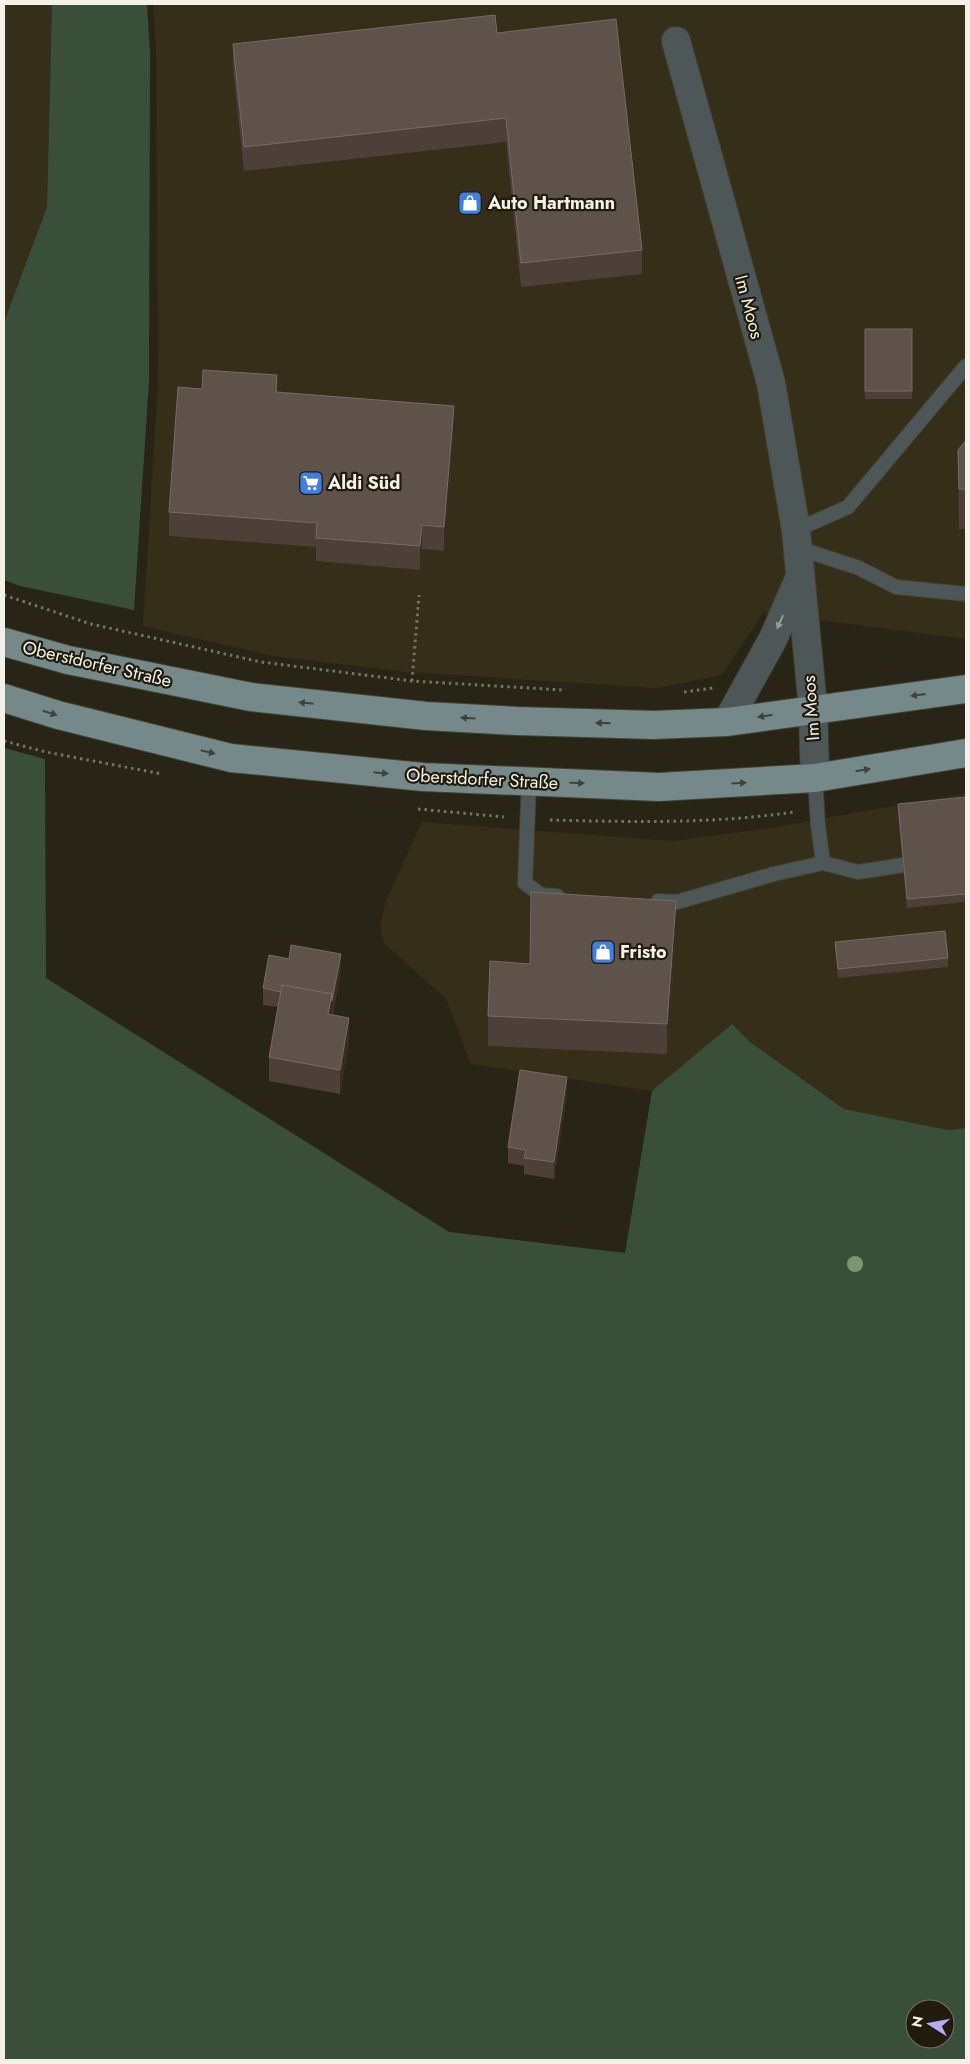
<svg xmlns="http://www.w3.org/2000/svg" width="970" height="2064" font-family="Jost,sans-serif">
<rect width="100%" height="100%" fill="#292516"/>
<g fill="#352e19">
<path d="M4 4H52L47 207 4 322Z"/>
<path d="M153 4H966V639L763 613 722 675 657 688 407 672 273 656 143 626 158 382 156 48Z"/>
<path d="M966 793V1128L948 1130 844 1109 750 1042 732 1024 652 1091 471 1064 446 999 384 943 380 926 386 901 422 822 674 841 770 828Z"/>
</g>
<g fill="#3a4f39" fill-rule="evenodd">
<path d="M52 4H147L150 52 149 381 134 610 20 586 4 580V322L47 207Z"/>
<path d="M4 748 45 759 46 978 449 1232 625 1253 652 1091 732 1024 750 1042 844 1109 948 1130 966 1128V2060H4ZM915 2009H945V2039H915Z"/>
</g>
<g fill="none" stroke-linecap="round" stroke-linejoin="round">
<g stroke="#454233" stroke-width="16">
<g id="service">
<path d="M796 530 848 507 966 366"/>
<path d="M798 548 859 568 896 587 966 594"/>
<path d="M815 778 818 825 823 863 858 872 903 865"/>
<path d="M529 781 525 883 541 895 557 896"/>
<path d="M658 901 677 902 774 874 823 863"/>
</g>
</g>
<g stroke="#454233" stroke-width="30">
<g id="minor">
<path d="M676 41 771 383 796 530 813 708 815 778"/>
<path d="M727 722 773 639 799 579"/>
</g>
</g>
<g stroke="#454233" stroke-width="30">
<g id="primary">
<path d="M4 642 68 660 251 697 426 716 517 721 654 725 727 722 966 689"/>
<path d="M4 698 58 715 231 758 423 777 659 787 815 778 966 753"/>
</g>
</g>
<g stroke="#767265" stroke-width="3" stroke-dasharray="2.5 4" stroke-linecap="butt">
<path d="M4 595 91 624 261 662 412 681 563 690"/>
<path d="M412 681 419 595"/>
<path d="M684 692 713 688"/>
<path d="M4 741 46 752 162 774"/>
<path d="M418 809 504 817"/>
<path d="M550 820C632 822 713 824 794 812"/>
</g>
<use href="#service" stroke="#4e5758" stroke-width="14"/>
<use href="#minor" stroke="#4e5758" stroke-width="28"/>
<use href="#primary" stroke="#76898a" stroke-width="28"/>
</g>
<circle fill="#7c9673" cx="855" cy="1264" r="8"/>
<g fill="#4e3f38">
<path d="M497 33 642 250V274L521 287 506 142 244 171 233 68V44Z"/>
<rect x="865" y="329" width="47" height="70"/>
<path d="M202 389 277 392 454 430 444 551 422 549 420 570 316 561V547L169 536V512Z"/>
<path d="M966 440V529H959L958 450Z"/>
<path d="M966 797V902L907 908 898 813V804Z"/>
<path d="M676 931 667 1054 488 1046V1016L530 964Z"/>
<path d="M835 942 948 958V967L838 978Z"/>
<path d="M341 970 333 1015 349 1041 340 1094 269 1081V1057L278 1007 263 1005V988Z"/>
<path d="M567 1094 554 1179 524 1174V1166L508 1163V1147Z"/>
</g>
<g fill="#372d23">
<path d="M454 406V430L444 551V527Z"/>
<path d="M422 525V549L420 570V546Z"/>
<path d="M676 901V931L667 1054V1024Z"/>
<path d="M341 954V970L328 1038V1014Z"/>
<path d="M349 1018V1041L340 1094V1070Z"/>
<path d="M567 1077V1094L554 1179V1162Z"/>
</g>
<g fill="#5f524b" stroke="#776b64">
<path d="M495 15 497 33 616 19 642 250 521 263 506 118 244 147 233 44Z"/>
<rect x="865" y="329" width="47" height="62"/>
<path d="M203 370 277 375 276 392 454 406 444 527 422 525 420 546 316 538 317 523 169 512 178 387 202 389Z"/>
<path d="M966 440V489H959L958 450Z"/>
<path d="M966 797V894L907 899 898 804Z"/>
<path d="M531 892 676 901 667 1024 488 1016 490 961 530 964Z"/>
<path d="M945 931 948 958 838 969 835 942Z"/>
<path d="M291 945 341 954 332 1001V994L282 985 281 992 263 988 269 955 289 959Z"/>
<path d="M282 985 332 994 328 1014 349 1018 340 1070 269 1057Z"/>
<path d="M520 1070 567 1077 554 1162 524 1158 526 1150 508 1147Z"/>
</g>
<defs><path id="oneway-solid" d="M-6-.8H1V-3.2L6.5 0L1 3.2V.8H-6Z" transform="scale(1.25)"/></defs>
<use fill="#999c99" href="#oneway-solid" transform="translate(780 622) rotate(114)"/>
<g fill="#3e4239">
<use href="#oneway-solid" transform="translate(918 695) rotate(173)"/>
<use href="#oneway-solid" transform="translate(306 703) rotate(-174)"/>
<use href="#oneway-solid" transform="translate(50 713) rotate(18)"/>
<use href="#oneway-solid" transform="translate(765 716) rotate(171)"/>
<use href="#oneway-solid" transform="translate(468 718) rotate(-177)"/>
<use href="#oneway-solid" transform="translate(603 723) rotate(-178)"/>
<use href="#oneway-solid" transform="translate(208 752) rotate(14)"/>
<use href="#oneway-solid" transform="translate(863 770) rotate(-9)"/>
<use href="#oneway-solid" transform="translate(381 773) rotate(6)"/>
<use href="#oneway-solid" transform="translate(577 783) rotate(2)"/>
<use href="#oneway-solid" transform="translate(739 783) rotate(-3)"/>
</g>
<defs>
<g id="shop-square" transform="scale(1.25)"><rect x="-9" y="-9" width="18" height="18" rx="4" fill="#3f7fe0" stroke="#201b0d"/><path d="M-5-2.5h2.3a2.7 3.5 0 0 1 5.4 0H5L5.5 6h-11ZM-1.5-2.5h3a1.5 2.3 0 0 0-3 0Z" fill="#fff"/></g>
<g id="supermarket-square" transform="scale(1.25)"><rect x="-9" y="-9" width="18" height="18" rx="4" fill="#3f7fe0" stroke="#201b0d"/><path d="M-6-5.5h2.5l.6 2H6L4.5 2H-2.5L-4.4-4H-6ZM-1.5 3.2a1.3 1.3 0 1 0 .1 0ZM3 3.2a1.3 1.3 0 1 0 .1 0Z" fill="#fff"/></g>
</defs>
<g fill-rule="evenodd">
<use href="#shop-square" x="470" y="203"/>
<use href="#supermarket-square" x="311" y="483"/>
<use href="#shop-square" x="603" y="952"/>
</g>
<g text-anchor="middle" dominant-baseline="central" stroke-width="4.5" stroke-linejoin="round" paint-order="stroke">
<g font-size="18" font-weight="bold" fill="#f4f1e8" stroke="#201b0d" text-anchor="start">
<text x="488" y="203">Auto Hartmann</text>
<text x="328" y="483">Aldi Süd</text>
<text x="620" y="952">Fristo</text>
</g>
<g font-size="18" fill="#f4f1e8" stroke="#201b0d">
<text transform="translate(749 307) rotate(75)">Im Moos</text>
<text transform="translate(97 664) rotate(13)">Oberstdorfer Straße</text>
<text transform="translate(811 708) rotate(-94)">Im Moos</text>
<text transform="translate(482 779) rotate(3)">Oberstdorfer Straße</text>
</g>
</g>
<rect width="970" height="2064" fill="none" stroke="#f4f1e8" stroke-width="10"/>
<g transform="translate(930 2024) rotate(281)"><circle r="24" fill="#201b0d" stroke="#757165"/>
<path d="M0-4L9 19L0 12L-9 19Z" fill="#b4acf9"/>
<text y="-8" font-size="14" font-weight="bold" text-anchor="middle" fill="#f4f1e8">N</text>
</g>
</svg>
